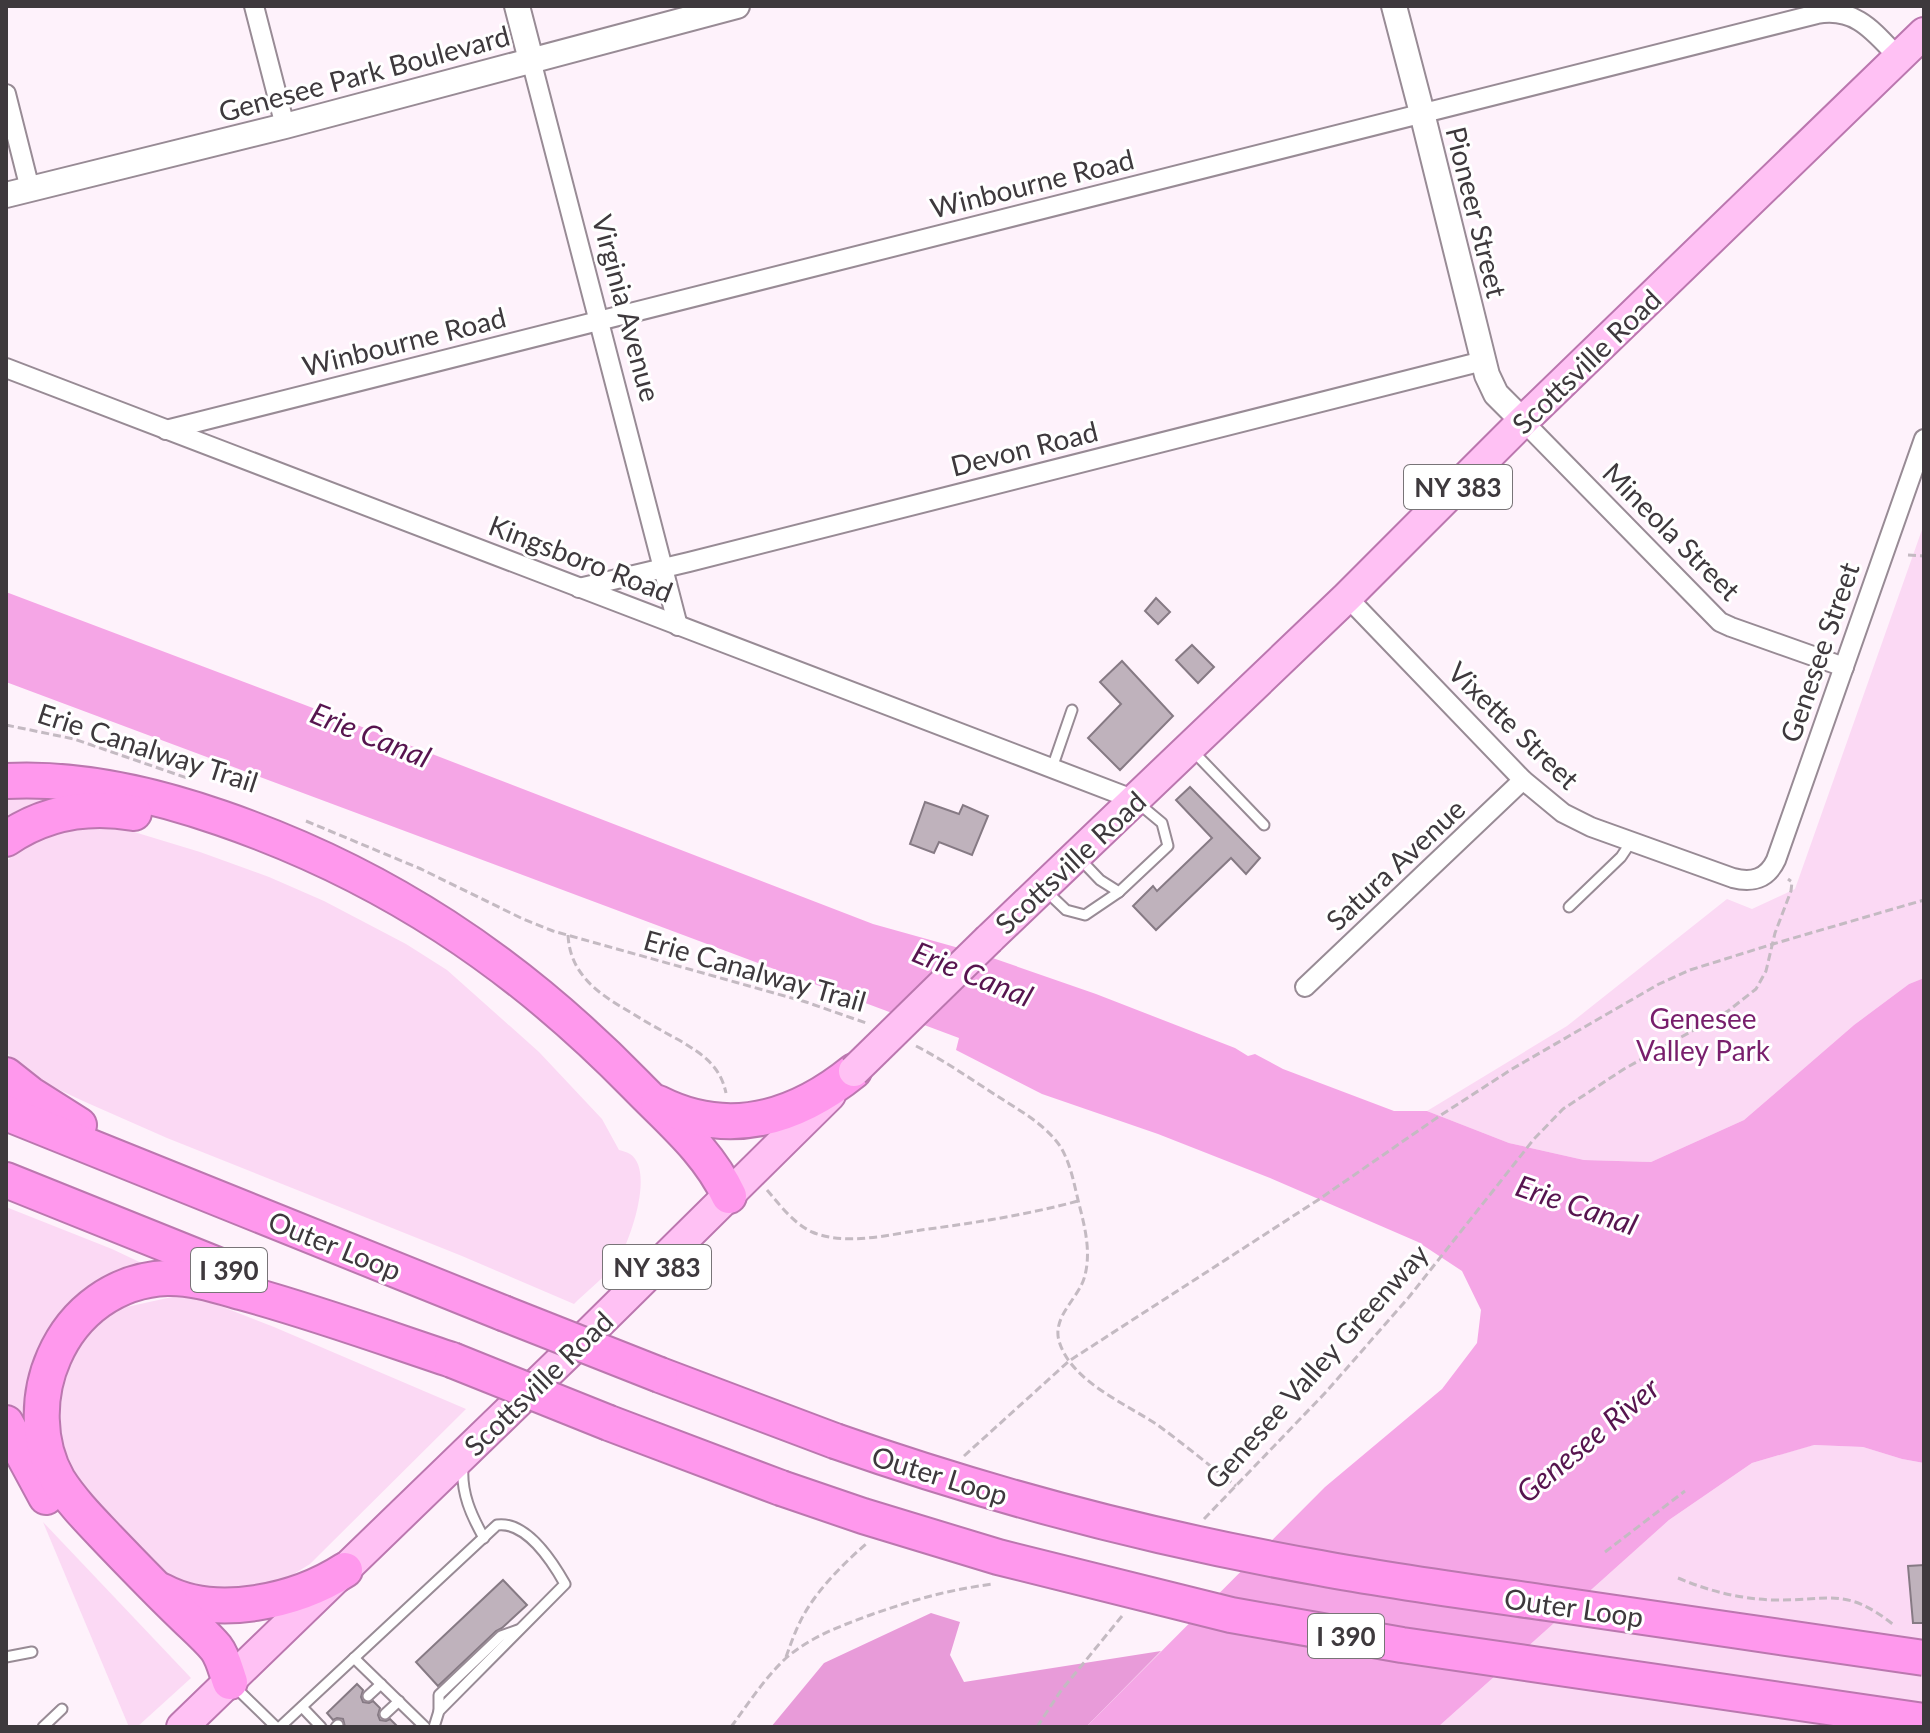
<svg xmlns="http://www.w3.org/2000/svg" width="1930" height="1733" font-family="Lato,sans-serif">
<rect width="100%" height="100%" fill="#fef2fb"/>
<g fill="#fbd9f4">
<path d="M1924 524V978L1909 984 1854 1025 1744 1120 1651 1162 1584 1160 1509 1143 1427 1111 1567 1026 1727 899 1752 909 1795 889Z"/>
<path d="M6 790 70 792 6 821Z"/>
<path d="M73 826 131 831 200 852 269 877 324 901 406 944 447 970 539 1052 602 1119 619 1150C623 1151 627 1152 630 1154 655 1170 630 1241 618 1260 607 1276 588 1290 574 1304L462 1256 167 1138 83 1101 49 1085 13 1060 6 1051V862C29 840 44 835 73 826Z"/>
<path d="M6 1207 112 1249 150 1267 82 1299 40 1470 6 1399Z"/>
<path d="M172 1297 200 1298 274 1327 466 1409 310 1564 281 1582 203 1595 169 1577 155 1560 118 1527 74 1475 62 1444 56 1416 63 1381 72 1358 85 1337 101 1320 122 1308Z"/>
<path d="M1813 1445 1863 1447 1902 1459 1924 1463V1727H1438L1669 1520 1752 1463Z"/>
<path d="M43 1522 191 1678 137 1727H129Z"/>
</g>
<path fill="#e89bd9" d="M931 1613 960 1622 950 1655 964 1682 1161 1651 1086 1727H771L824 1663Z"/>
<path fill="#f5a6e6" d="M6 592 305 705 873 924 984 955 1096 994 1235 1048 1248 1056 1255 1054 1283 1069 1394 1111H1427L1509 1143 1584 1160 1651 1162 1744 1120 1854 1025 1909 984 1924 978V1463L1902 1459 1863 1447 1814 1445 1752 1463 1669 1520 1438 1727H1086L1325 1487 1442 1389 1477 1343 1481 1310 1462 1271 1418 1242 1270 1178 1158 1134 1042 1094 956 1050 959 1038 6 682Z"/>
<g fill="#bfb2bc" stroke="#867a84" stroke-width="2">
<path d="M1156 598 1170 612 1158 624 1145 611Z"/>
<path d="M1192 645 1214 667 1198 683 1176 660Z"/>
<path d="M1122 661 1173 716 1120 770 1088 738 1121 704 1100 682Z"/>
<path d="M1190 787 1260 858 1246 874 1231 858 1156 930 1133 906 1153 886 1157 891 1212 838 1176 800Z"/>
<path d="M925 802 959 814 963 805 988 816 972 855 939 842 934 853 910 844Z"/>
<path d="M1924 1565V1623H1913L1908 1566Z"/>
<path d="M503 1580 527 1605 502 1628 496 1631 438 1686 416 1662Z"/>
<path d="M357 1684 363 1690 361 1697 363 1702 369 1703 373 1701 380 1708 378 1715 380 1720 386 1721 390 1719 398 1727H345L343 1719 337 1718 333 1720 327 1713Z"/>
</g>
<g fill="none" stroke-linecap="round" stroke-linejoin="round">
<g stroke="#988b95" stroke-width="13">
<g id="service">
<path d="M1191 749 1264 825"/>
<path d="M1052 768 1072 710"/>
<path d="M1080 859 1100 880 1119 892 1168 846 1162 823 1138 803"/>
<path d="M1045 890 1066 910 1085 915 1119 892"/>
<path d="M1569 907 1621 857 1631 842"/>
<path d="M463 1466C461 1493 471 1515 484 1538"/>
<path d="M6 1657 32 1652"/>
<path d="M354 1658 425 1727"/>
<path d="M235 1687 276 1727"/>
<path d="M368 1696 381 1684"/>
<path d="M302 1707 321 1727"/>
<path d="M439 1711V1695L501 1636 518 1630"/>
<path d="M385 1714 399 1701"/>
<path d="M43 1727 62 1709"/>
<path d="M280 1727 497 1525C526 1521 552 1561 565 1584L439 1711 434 1727"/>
<path d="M336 1727 338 1725"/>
</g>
</g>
<g stroke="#988b95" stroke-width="22">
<g id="minor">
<path d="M254 6 285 126"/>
<path d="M531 60 678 626"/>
<path d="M6 94 30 189"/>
<path d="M6 368 1135 800"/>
<path d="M1523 421 1720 622 1731 627 1844 667"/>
<path d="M166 430 1817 14C1856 7 1874 32 1898 57"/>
<path d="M579 588 689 562 1483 361"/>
<path d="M1347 597 1523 780 1563 813 1591 827 1733 878C1752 883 1767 879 1776 860L1924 439"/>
<path d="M1305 987 1523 780"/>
</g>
</g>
<g stroke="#988b95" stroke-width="28">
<g id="tertiary">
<path d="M517 6 531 60"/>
<path d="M1394 6 1422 113 1487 375 1496 394 1523 421"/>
<path d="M6 195 285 126 737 6"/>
</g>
</g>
<g stroke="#bb77af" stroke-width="34">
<g id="primary">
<path d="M989 939 1347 597 1523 421 1924 33"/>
<path d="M182 1727 584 1338 830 1095"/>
</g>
</g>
<g stroke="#bb77af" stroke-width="38">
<g id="motorway">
<path d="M6 781C79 777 152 794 221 818 384 874 516 962 636 1085 670 1120 708 1151 729 1196"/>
<path d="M6 839C45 812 87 805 134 813"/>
<path d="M6 1075 30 1094 79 1125"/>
<path d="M658 1103C729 1139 796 1118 854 1071"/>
<path d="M6 1113 503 1313"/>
<path d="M6 1180 240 1274"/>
<path d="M660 1375 835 1441"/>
<path d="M6 1423 46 1497"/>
<path d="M609 1423 781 1488"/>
<path d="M162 1591C216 1620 297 1601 345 1570"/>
<path d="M230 1682C226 1671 223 1657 216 1648 206 1636 193 1625 182 1614 157 1590 133 1565 109 1540 91 1521 72 1502 58 1480 37 1443 37 1395 54 1357 74 1311 116 1280 167 1278 192 1277 219 1286 244 1293 314 1312 383 1337 452 1360"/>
</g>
</g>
<g stroke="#c4bac2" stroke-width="3" stroke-dasharray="8 4" stroke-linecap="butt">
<path d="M1908 555 1924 556"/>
<path d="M6 725 74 739 190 779"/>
<path d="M306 821 421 869 523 919 553 931 806 1002 869 1024"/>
<path d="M568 935C570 975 599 994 630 1012 646 1022 662 1031 679 1040 702 1054 720 1065 726 1093"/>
<path d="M916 1046C943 1060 968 1077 994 1094 1017 1109 1044 1123 1060 1146 1071 1164 1074 1184 1079 1204 1085 1227 1091 1252 1085 1275 1080 1298 1052 1315 1059 1341 1071 1382 1127 1404 1159 1426 1185 1445 1210 1466 1236 1486"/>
<path d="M767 1190C780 1205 793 1223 812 1232 845 1246 887 1235 921 1230 974 1223 1026 1215 1078 1201"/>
<path d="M964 1456 1069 1361 1318 1200 1441 1115 1512 1069 1659 984 1690 970 1773 944 1924 900"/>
<path d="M1204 1519 1326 1392 1409 1297 1534 1139 1563 1109 1624 1069 1728 1011 1756 989 1766 971 1775 933 1791 891 1792 882 1788 879"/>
<path d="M1605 1552 1685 1491"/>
<path d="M1678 1578C1709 1591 1740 1599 1774 1600 1830 1601 1846 1586 1895 1626"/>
<path d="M786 1657C791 1643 796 1629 803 1616 818 1589 843 1564 866 1544"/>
<path d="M731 1727C748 1704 764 1679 785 1659 811 1636 841 1626 873 1614 916 1599 948 1590 993 1584"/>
<path d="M1037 1727 1060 1692 1122 1616"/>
</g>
<use href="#service" stroke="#fff" stroke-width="9"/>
<use href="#minor" stroke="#fff" stroke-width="18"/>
<use href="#tertiary" stroke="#fff" stroke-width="24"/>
<use href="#primary" stroke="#ffc1f4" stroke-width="30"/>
<use href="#motorway" stroke="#ff98ed" stroke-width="34"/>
<g stroke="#bb77af" stroke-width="34" stroke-linecap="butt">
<path id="primary-bridge" d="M854 1071 989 939"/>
</g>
<g stroke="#bb77af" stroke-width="38" stroke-linecap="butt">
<g id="motorway-bridge">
<path d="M503 1313 660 1375"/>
<path d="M452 1360 609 1423"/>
<path d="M835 1441C992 1496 1155 1539 1320 1568 1395 1582 1471 1592 1547 1603 1673 1621 1798 1640 1924 1658"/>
<path d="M781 1488 863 1516 998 1557 1231 1615 1402 1645 1924 1721"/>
</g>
</g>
<use href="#primary-bridge" stroke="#ffc1f4" stroke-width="30"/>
<use href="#motorway-bridge" stroke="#ff98ed" stroke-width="34"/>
</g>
<g text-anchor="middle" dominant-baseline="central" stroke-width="6" stroke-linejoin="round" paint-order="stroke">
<g fill="#fff" stroke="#787477" stroke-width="2">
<rect x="1404" y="465" width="108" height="44" rx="6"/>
<rect x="603" y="1245" width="108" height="44" rx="6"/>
<rect x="191" y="1248" width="76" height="44" rx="6"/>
<rect x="1308" y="1614" width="76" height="44" rx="6"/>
</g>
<g font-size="26" font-weight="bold" fill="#3e393d">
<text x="1458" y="487">NY 383</text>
<text x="657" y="1267">NY 383</text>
<text x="229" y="1270">I 390</text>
<text x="1346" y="1636">I 390</text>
</g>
<g font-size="28" fill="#3e393d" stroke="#fff">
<text transform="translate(364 73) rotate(-15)">Genesee Park Boulevard</text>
<text transform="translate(1032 183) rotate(-14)">Winbourne Road</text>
<text transform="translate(1477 212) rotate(76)">Pioneer Street</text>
<text transform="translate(627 308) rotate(75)">Virginia Avenue</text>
<text transform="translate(404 341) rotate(-14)">Winbourne Road</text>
<text transform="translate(1586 361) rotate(-44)">Scottsville Road</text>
<text transform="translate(1024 448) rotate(-14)">Devon Road</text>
<text transform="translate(1672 531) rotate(45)">Mineola Street</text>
<text transform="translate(581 558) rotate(21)">Kingsboro Road</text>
<text transform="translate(1819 652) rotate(-71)">Genesee Street</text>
<text transform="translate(1514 725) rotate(44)">Vixette Street</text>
<text transform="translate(148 747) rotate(18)">Erie Canalway Trail</text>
<text transform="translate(1070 862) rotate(-43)">Scottsville Road</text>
<text transform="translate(1395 864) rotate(-43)">Satura Avenue</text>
<text transform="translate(755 970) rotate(16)">Erie Canalway Trail</text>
<text transform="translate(335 1245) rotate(22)">Outer Loop</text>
<text transform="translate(1316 1366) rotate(-48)">Genesee Valley Greenway</text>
<text transform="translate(538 1383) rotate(-44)">Scottsville Road</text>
<text transform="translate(940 1475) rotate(17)">Outer Loop</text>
<text transform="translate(1574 1607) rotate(8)">Outer Loop</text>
</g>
<g font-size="28" fill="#781e6c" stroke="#fff">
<text x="1703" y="1018">Genesee<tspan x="1703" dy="32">Valley Park</tspan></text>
</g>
<g font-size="30" font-style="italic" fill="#57144f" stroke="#fff">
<text transform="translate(371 734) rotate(22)">Erie Canal</text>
<text transform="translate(973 973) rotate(22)">Erie Canal</text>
<text transform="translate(1577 1204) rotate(19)">Erie Canal</text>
<text transform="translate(1587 1439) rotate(-40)">Genesee River</text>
</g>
</g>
<rect width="1930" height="1733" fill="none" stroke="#3e393d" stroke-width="16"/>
</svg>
